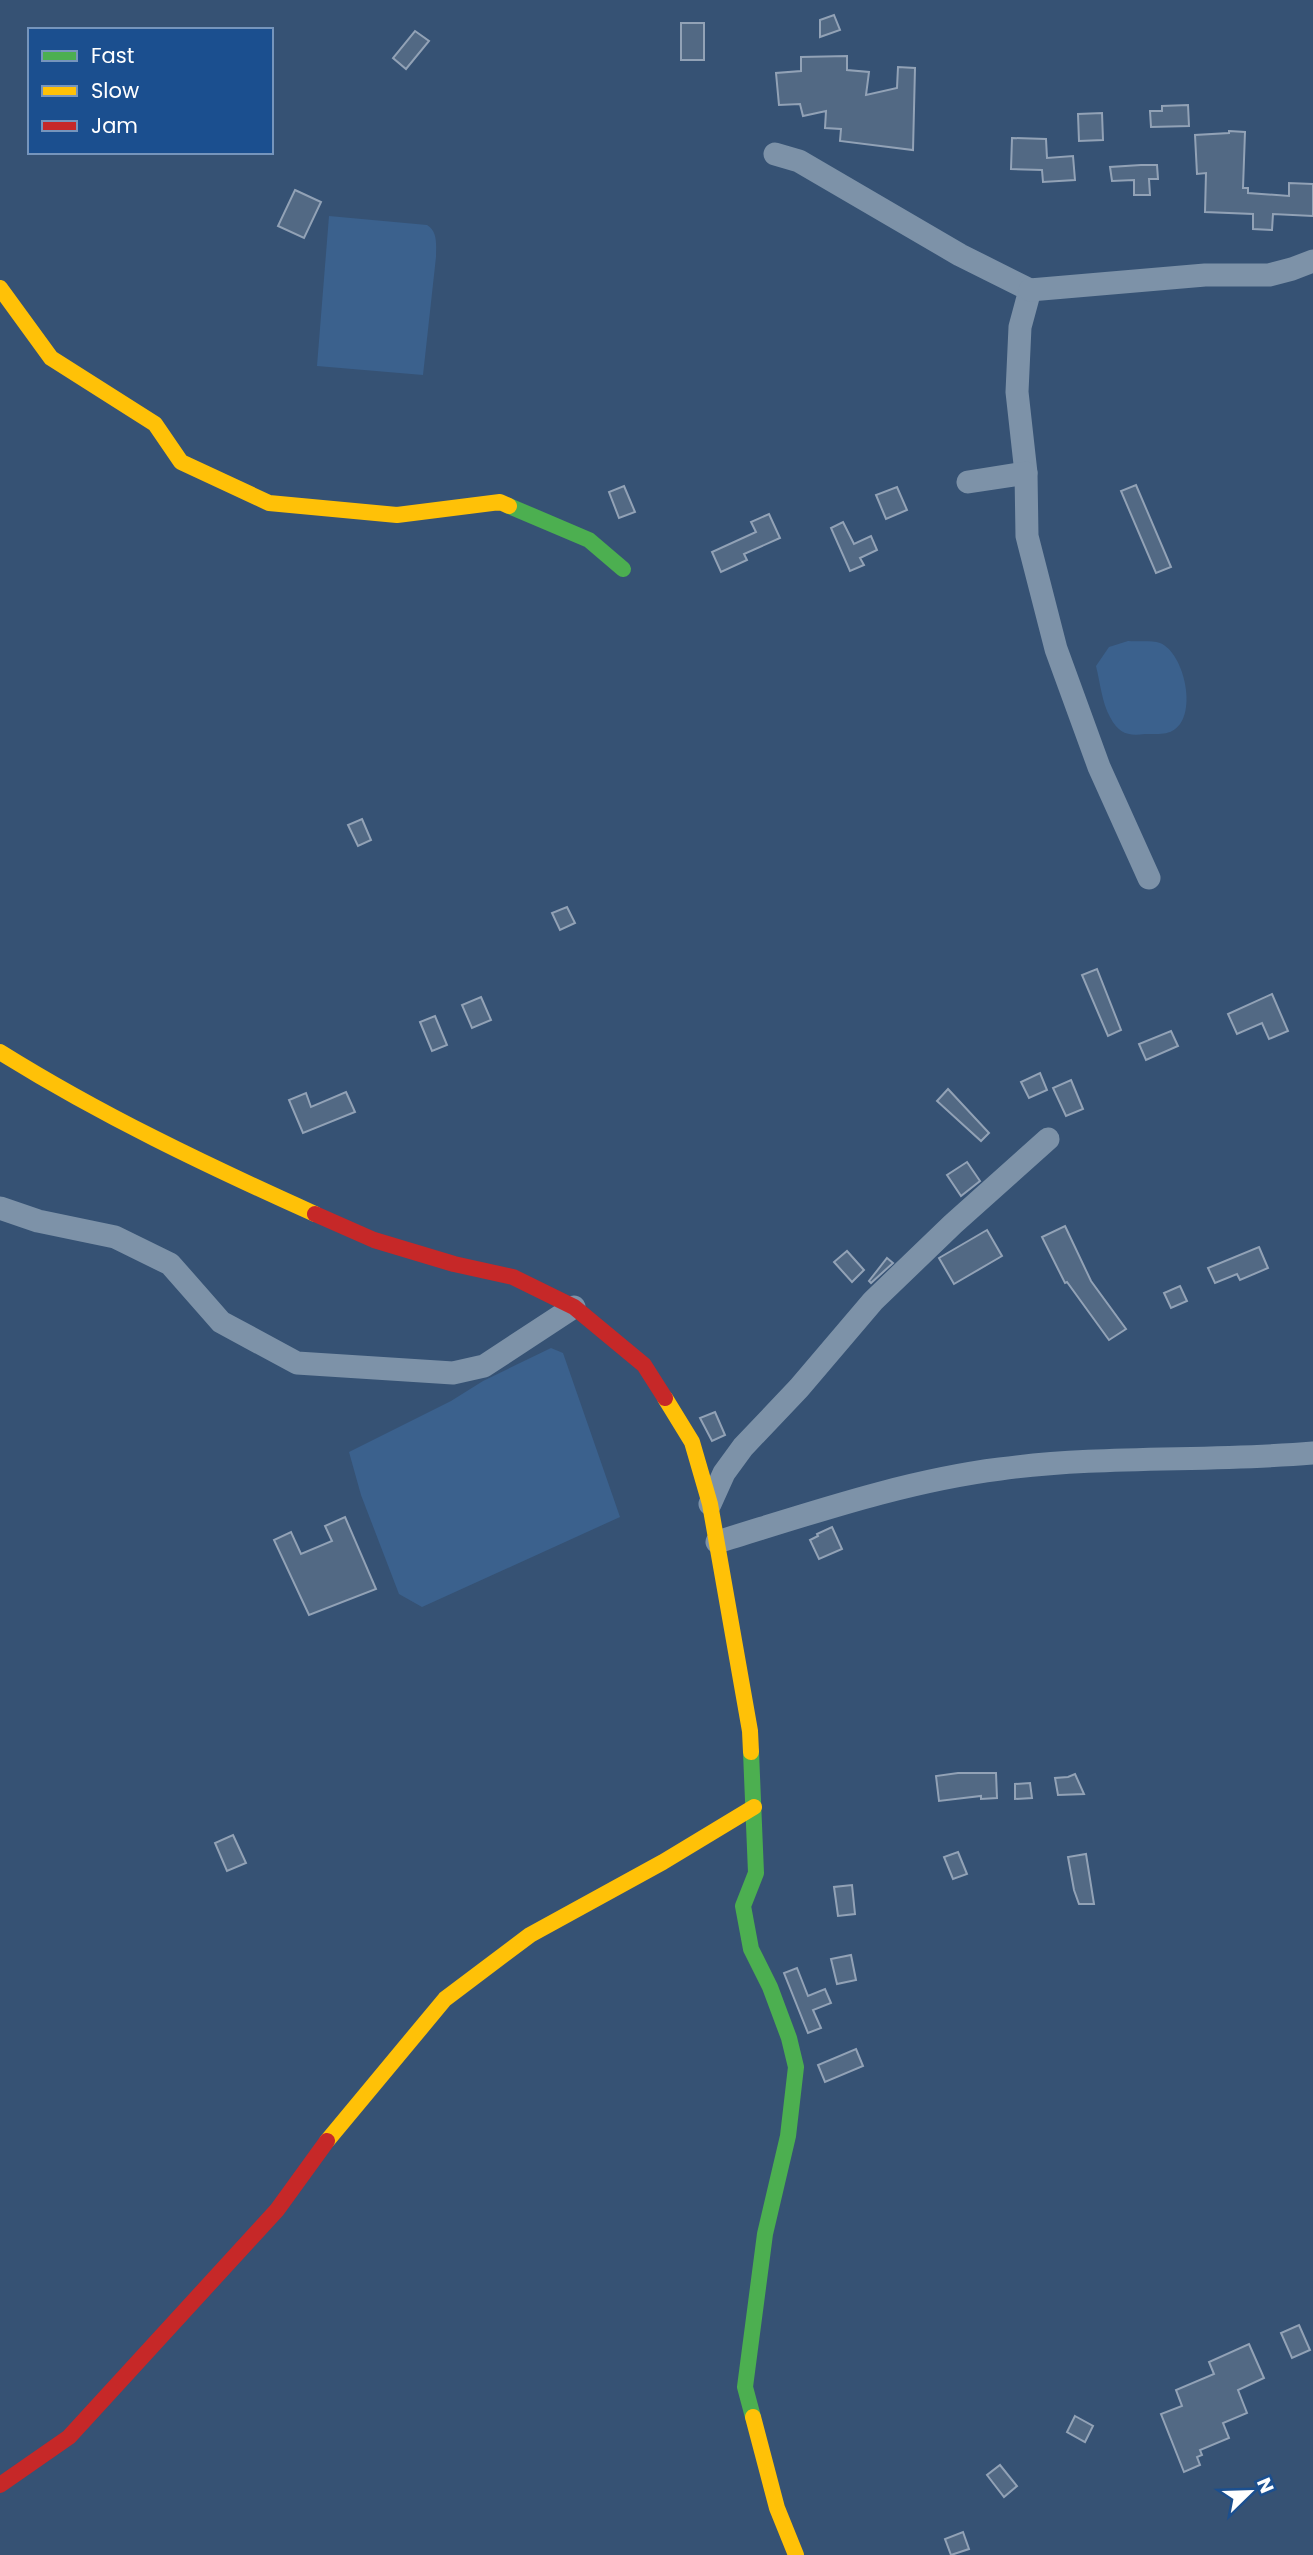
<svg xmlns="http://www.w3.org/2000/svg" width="1313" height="2555" font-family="Poppins,sans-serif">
<rect width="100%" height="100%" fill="#365274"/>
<g fill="#3b618d">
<path d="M329 216 427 225C438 232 436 244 436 257L423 375 317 366Z"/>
<path d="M1128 641C1137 642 1151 640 1160 643 1185 653 1199 718 1172 731 1165 735 1153 734 1145 734 1128 736 1119 734 1110 717 1102 703 1100 682 1096 666L1109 647Z"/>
<path d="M551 1348 563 1353 620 1517 422 1607 399 1594 361 1495 349 1452 451 1401 483 1381Z"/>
</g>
<g fill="#526984" stroke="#92a2b6" stroke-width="2">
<path d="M834 15 840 30 820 37V20Z"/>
<rect x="681" y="23" width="23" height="37"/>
<path d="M415 31 429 41 406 69 393 58Z"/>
<path d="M847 56V70L869 72 866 95 897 88 898 67 915 68 913 150 840 141 841 129 825 128 826 111 803 116 800 104 779 105 776 73 801 71V57Z"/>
<path d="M1188 105 1189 126 1151 127 1150 111H1162V106Z"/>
<path d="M1102 113 1103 140 1079 141 1078 114Z"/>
<path d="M1229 131 1245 132 1243 188H1248V193L1289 196V183L1313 184V216L1273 214 1272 230 1253 229V214L1205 212 1206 173 1197 174 1195 135 1229 133Z"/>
<path d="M1012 138 1046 139 1047 158 1073 156 1075 180 1043 182 1042 170 1011 169Z"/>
<path d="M1141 165H1157L1158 179H1149L1150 195H1134V180L1112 181 1110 167Z"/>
<path d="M295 190 321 202 304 238 278 226Z"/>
<path d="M1136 485 1171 567 1156 573 1121 491Z"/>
<path d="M624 486 635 512 619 518 609 492Z"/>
<path d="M897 487 907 510 886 519 876 495Z"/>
<path d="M769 514 780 538 744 554 747 560 721 572 712 552 756 532 751 522Z"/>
<path d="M843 522 854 544 871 536 877 550 860 558 864 565 850 571 831 528Z"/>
<path d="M362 819 371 840 358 846 348 825Z"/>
<path d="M567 907 575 923 560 930 552 913Z"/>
<path d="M1097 969 1121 1030 1108 1036 1082 975Z"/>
<path d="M1272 994 1288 1031 1269 1039 1262 1023 1237 1034 1228 1014Z"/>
<path d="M481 997 491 1020 472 1028 462 1005Z"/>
<path d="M435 1016 447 1045 432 1051 420 1022Z"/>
<path d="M1171 1031 1178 1046 1146 1060 1139 1044Z"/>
<path d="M1040 1073 1047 1090 1029 1098 1021 1082Z"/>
<path d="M1071 1080 1083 1109 1066 1116 1053 1088Z"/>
<path d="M948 1089 989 1133 981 1141 937 1101Z"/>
<path d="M346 1092 355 1112 303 1133 289 1100 306 1093 311 1107Z"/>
<path d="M967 1162 980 1181 961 1196 947 1175Z"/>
<path d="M1065 1226 1091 1281 1126 1329 1109 1340 1067 1282 1065 1283 1042 1237Z"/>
<path d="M987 1230 1002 1256 954 1284 939 1258Z"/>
<path d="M1259 1247 1268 1268 1240 1280 1237 1274 1215 1283 1208 1268Z"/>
<path d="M847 1251 864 1270 852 1282 834 1262Z"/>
<path d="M887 1258 893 1263 871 1283 869 1281Z"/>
<path d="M1180 1286 1187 1301 1171 1308 1164 1293Z"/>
<path d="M715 1412 725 1435 712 1441 700 1418Z"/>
<path d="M345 1517 376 1589 309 1615 274 1540 291 1532 301 1554 332 1541 325 1526Z"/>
<path d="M832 1527 842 1549 819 1559 810 1540 818 1536 817 1534Z"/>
<path d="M958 1773H996L997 1798 981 1799V1796L939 1801 936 1776Z"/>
<path d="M1075 1774 1084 1794 1058 1795 1055 1778 1068 1777Z"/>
<path d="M1030 1783 1032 1798 1015 1799V1784Z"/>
<path d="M233 1835 246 1863 227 1871 215 1843Z"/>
<path d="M958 1852 967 1874 953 1879 944 1857Z"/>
<path d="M1086 1854 1094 1904H1079L1074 1890 1068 1857Z"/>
<path d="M852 1885 855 1914 838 1916 834 1887Z"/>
<path d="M851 1955 856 1980 837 1984 831 1959Z"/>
<path d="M797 1968 808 1996 825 1989 831 2003 813 2010 821 2028 808 2033 784 1973Z"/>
<path d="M856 2049 863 2066 825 2082 818 2065Z"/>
<path d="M1299 2325 1310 2350 1292 2358 1281 2333Z"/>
<path d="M1249 2344 1264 2378 1238 2390 1247 2413 1223 2423 1229 2438 1200 2450 1202 2455 1197 2457 1200 2465 1184 2472 1161 2414 1182 2406 1176 2390 1214 2374 1209 2362Z"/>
<path d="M1075 2416 1093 2426 1085 2442 1067 2432Z"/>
<path d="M1000 2465 1017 2486 1004 2497 987 2475Z"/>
<path d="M963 2532 969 2549 951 2555 945 2539Z"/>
</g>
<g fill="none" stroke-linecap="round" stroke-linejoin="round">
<g stroke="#7d92a8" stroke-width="23">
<path d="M775 154 799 161 960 255 1030 290 1020 327 1017 392 1026 473"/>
<path d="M1030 290 1205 275H1269L1292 269 1313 261"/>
<path d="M968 482 1026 473 1027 536 1056 649 1099 767 1149 878"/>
<path d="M0 1208 38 1221 115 1237 170 1264 221 1322 297 1363 453 1373 484 1366 574 1307"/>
<path d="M710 1504 724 1473 743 1447 799 1388 873 1301 953 1224 1048 1139"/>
<path d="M717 1542C809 1514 904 1481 1000 1469 1103 1455 1209 1462 1313 1453"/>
</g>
<g stroke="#4caf50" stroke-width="16">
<path d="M509 506 589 540 623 569"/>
<path d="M751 1752 756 1873 743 1906 751 1949 770 1987 789 2038 796 2067 788 2136 765 2234 745 2387 753 2417"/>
</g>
<g stroke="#ffc107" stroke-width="16">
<path d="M0 288 51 358 155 424 181 462 269 503 397 515 500 502 509 506"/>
<path d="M0 1052C101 1115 206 1165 315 1214"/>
<path d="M665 1398 692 1442 710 1504 750 1731 751 1752"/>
<path d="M327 2141 445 1999 530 1935 663 1862 754 1807"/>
<path d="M753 2417 777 2508 796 2555"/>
</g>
<g stroke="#c62828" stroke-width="16">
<path d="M315 1214 374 1240 454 1264 513 1277 574 1307 644 1365 665 1398"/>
<path d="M0 2485 69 2437 277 2210 327 2141"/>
</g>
</g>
<rect x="28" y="28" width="245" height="126" fill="#1b4f8f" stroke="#7695bc" stroke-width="2"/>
<rect x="42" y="51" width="35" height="10" fill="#4caf50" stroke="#7695bc" stroke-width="2"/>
<text x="91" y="63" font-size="21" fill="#ffffff">Fast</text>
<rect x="42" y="86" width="35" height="10" fill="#ffc107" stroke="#7695bc" stroke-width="2"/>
<text x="91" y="98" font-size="21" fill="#ffffff">Slow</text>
<rect x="42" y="121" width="35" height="10" fill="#c62828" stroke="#7695bc" stroke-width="2"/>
<text x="91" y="133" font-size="21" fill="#ffffff">Jam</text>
<g transform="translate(1250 2492) rotate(67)" stroke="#1b4f8f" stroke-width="5" paint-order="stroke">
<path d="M0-5L12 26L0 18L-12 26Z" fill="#ffffff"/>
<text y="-10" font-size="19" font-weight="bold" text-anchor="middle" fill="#ffffff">N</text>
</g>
</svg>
